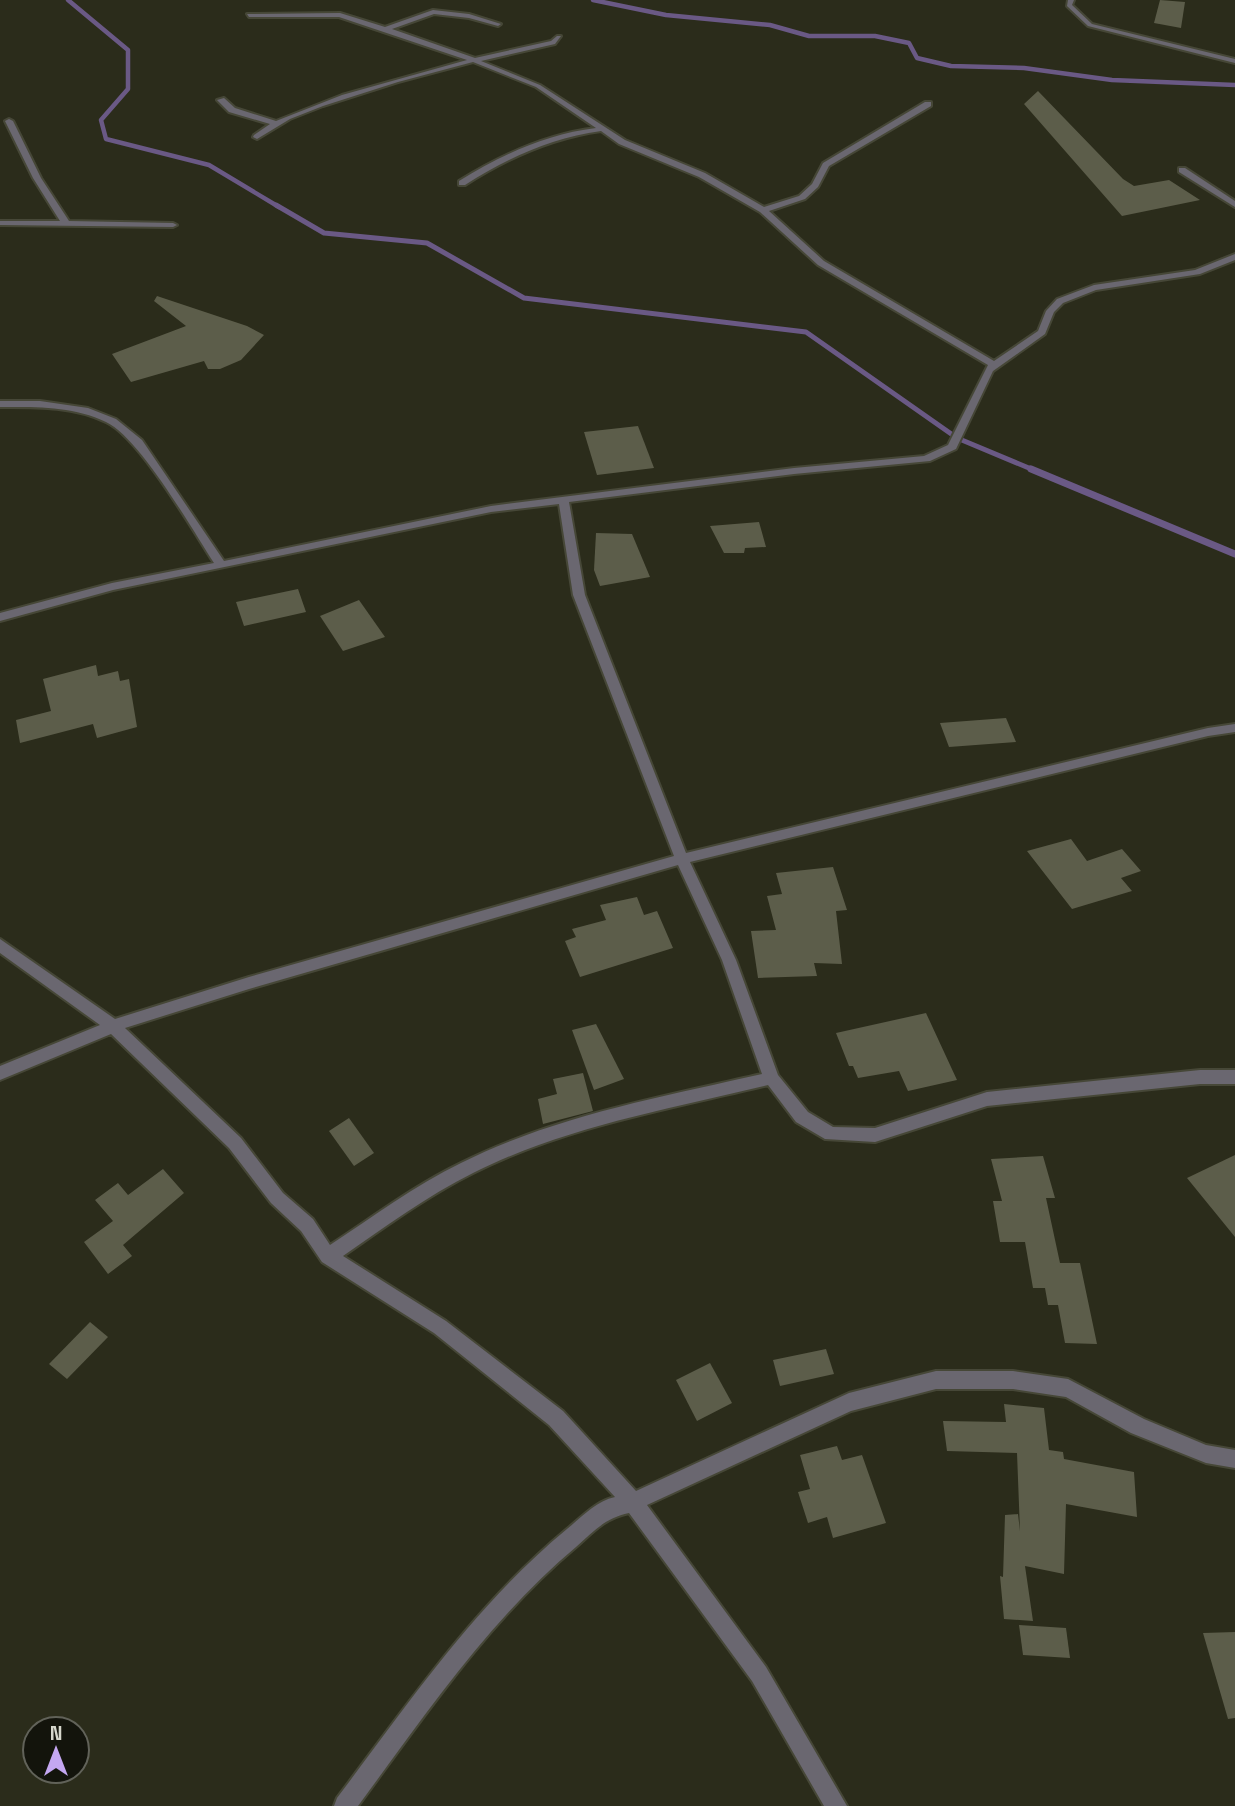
<svg xmlns="http://www.w3.org/2000/svg" width="1235" height="1806" font-family="'Space Grotesk',sans-serif">
<rect width="100%" height="100%" fill="#2b2c1b"/>
<g fill="none" stroke-linecap="round" stroke-linejoin="round">
<g stroke="#6a5985" stroke-width="4.5">
<path d="M68 0 128 50V89L101 120 106 139 209 165 279 207"/>
<path d="M593 0 666 15 770 25 809 36H875L909 43 917 58 951 66 1024 68 1112 80 1235 85"/>
</g>
<path stroke="#6a5985" stroke-width="5" d="M276 205 324 233 427 243 524 298 806 332 957 438 1036 471"/>
<path stroke="#6a5985" stroke-width="7" d="M1031 469 1235 554"/>
</g>
<g fill="#5c5d4a">
<path d="M1160 0 1185 2 1181 28 1154 23Z"/>
<path d="M1038 91 1123 179 1134 186 1169 180 1200 200 1122 216 1024 104Z"/>
<path d="M157 296 247 326 264 335 241 360 220 369H208L204 361 131 382 112 354 186 326 154 301Z"/>
<path d="M638 426 654 468 597 475 584 432Z"/>
<path d="M759 522 766 547 745 548 744 553H724L710 526Z"/>
<path d="M596 533 632 534 650 577 600 586 594 570Z"/>
<path d="M298 589 306 612 244 626 236 602Z"/>
<path d="M359 600 385 637 343 651 320 616Z"/>
<path d="M96 665 98 676 118 671 120 681 129 679 137 727 97 738 93 724 20 743 16 720 51 711 43 679Z"/>
<path d="M1006 718 1016 742 949 747 940 723Z"/>
<path d="M1071 839 1087 861 1122 849 1141 871 1121 878 1132 891 1072 909 1027 851Z"/>
<path d="M833 867 847 910 836 911 842 964 814 963 817 976 758 978 751 931 776 930 767 896 782 894 776 873Z"/>
<path d="M637 897 644 915 657 911 673 948 580 977 565 941 576 937 572 929 606 920 600 905Z"/>
<path d="M926 1013 957 1080 908 1091 899 1071 858 1078 853 1066H849L836 1033Z"/>
<path d="M596 1024 624 1079 594 1090 572 1030Z"/>
<path d="M583 1073 593 1111 543 1124 538 1099 557 1094 553 1079Z"/>
<path d="M349 1118 374 1153 354 1166 329 1131Z"/>
<path d="M1235 1155V1237L1187 1178Z"/>
<path d="M1043 1156 1055 1198H1046L1060 1263H1080L1097 1344 1065 1343 1058 1305H1048L1045 1288H1033L1025 1242H1000L993 1201H1002L991 1159Z"/>
<path d="M163 1169 184 1193 123 1245 132 1256 108 1274 84 1242 113 1221 95 1200 118 1183 128 1195Z"/>
<path d="M90 1322 108 1337 67 1379 49 1364Z"/>
<path d="M826 1349 834 1374 780 1386 773 1360Z"/>
<path d="M710 1363 732 1403 697 1421 676 1380Z"/>
<path d="M1004 1404 1044 1408 1049 1450 1063 1452 1064 1459 1134 1472 1137 1517 1066 1504 1064 1574 1025 1566 1033 1621 1004 1619 1000 1576 1003 1577 1005 1515 1018 1514 1020 1531 1017 1453 947 1451 943 1421 1006 1422Z"/>
<path d="M837 1446 842 1460 862 1455 886 1523 833 1538 827 1517 808 1523 798 1492 810 1489 800 1455Z"/>
<path d="M1019 1625 1066 1628 1070 1658 1023 1655Z"/>
<path d="M1235 1632V1718L1228 1719 1203 1633Z"/>
</g>
<g fill="none" stroke-linecap="round" stroke-linejoin="round">
<g stroke="#464737" stroke-width="4">
<g id="minor">
<path d="M433 10 469 14 501 24 498 26 469 18 434 14 392 29 475 58 551 41 557 36H561L555 44 481 61 540 85 625 140 705 173 764 207 799 196 812 184 823 163 925 102H931V106L829 166 818 187 805 199 769 211 824 261 994 361 1038 331 1046 311 1057 299 1094 285 1195 270 1235 254V260L1200 274 1096 290 1063 303 1054 312 1045 334 993 371 956 449 930 461 794 474 569 502 585 595 686 853 1208 728 1235 724V732L1208 736 690 862 736 960 778 1075 808 1112 833 1127 875 1128 987 1092 1200 1070H1235V1084H1200L987 1106 875 1142 825 1139 796 1122 768 1085C669 1109 564 1127 473 1173 427 1196 385 1227 343 1256L446 1321 563 1411 636 1491 849 1393 936 1371H1013L1068 1379 1144 1419 1206 1445 1235 1450V1468L1206 1463 1131 1433 1066 1397 1013 1389H936L851 1411 647 1505 766 1667 847 1806H824L752 1681 629 1513C605 1518 594 1531 576 1547 489 1620 425 1715 358 1806H334L337 1798C408 1704 475 1605 567 1529 582 1517 596 1501 615 1497L549 1425 434 1333 322 1262 301 1231 271 1203 229 1148 111 1034 0 1080V1066L100 1025 0 953V939L115 1019 249 977 674 856 573 595 559 504 491 512 113 590 0 621V613L112 583 214 563C192 529 139 437 106 422 73 406 36 407 0 407V401H40L88 408 116 419 142 440 224 561 491 506 794 468 924 456 948 445 988 365 818 265 760 212 699 177 619 144 601 131C551 138 507 158 465 185H459V181C501 155 546 134 596 128L536 87 473 62 398 82 323 106 290 119 257 139 253 137 254 135 270 124 229 112 217 100 224 98 235 108 276 121 342 95 467 60 339 17H249L247 14 340 13 385 27ZM678 865 722 960 762 1074C661 1097 555 1116 461 1163 415 1185 373 1217 330 1245L313 1219 283 1193 241 1138 125 1028 249 989Z"/>
<path d="M9 119 13 121 41 178 69 221 173 223 177 225 173 227 0 225V221H60L33 178 5 121Z"/>
<path d="M1179 168H1185L1235 201V207L1179 172Z"/>
</g>
</g>
<g stroke="#464737" stroke-width="4">
<path id="tertiary" d="M1068 0H1074L1072 5 1092 24 1235 59V63L1088 26 1067 6Z"/>
</g>
<use href="#minor" fill="#6a6770" fill-rule="evenodd"/>
<use href="#tertiary" fill="#6a6770" fill-rule="evenodd"/>
</g>
<g transform="translate(56 1750)"><circle r="33" fill="#13140c" stroke="#616259" stroke-width="2"/>
<path d="M0-5L12 26L0 18L-12 26Z" fill="#c4a7f1"/>
<text y="-10" font-size="19" font-weight="bold" text-anchor="middle" fill="#d6d7cc">N</text>
</g>
</svg>
